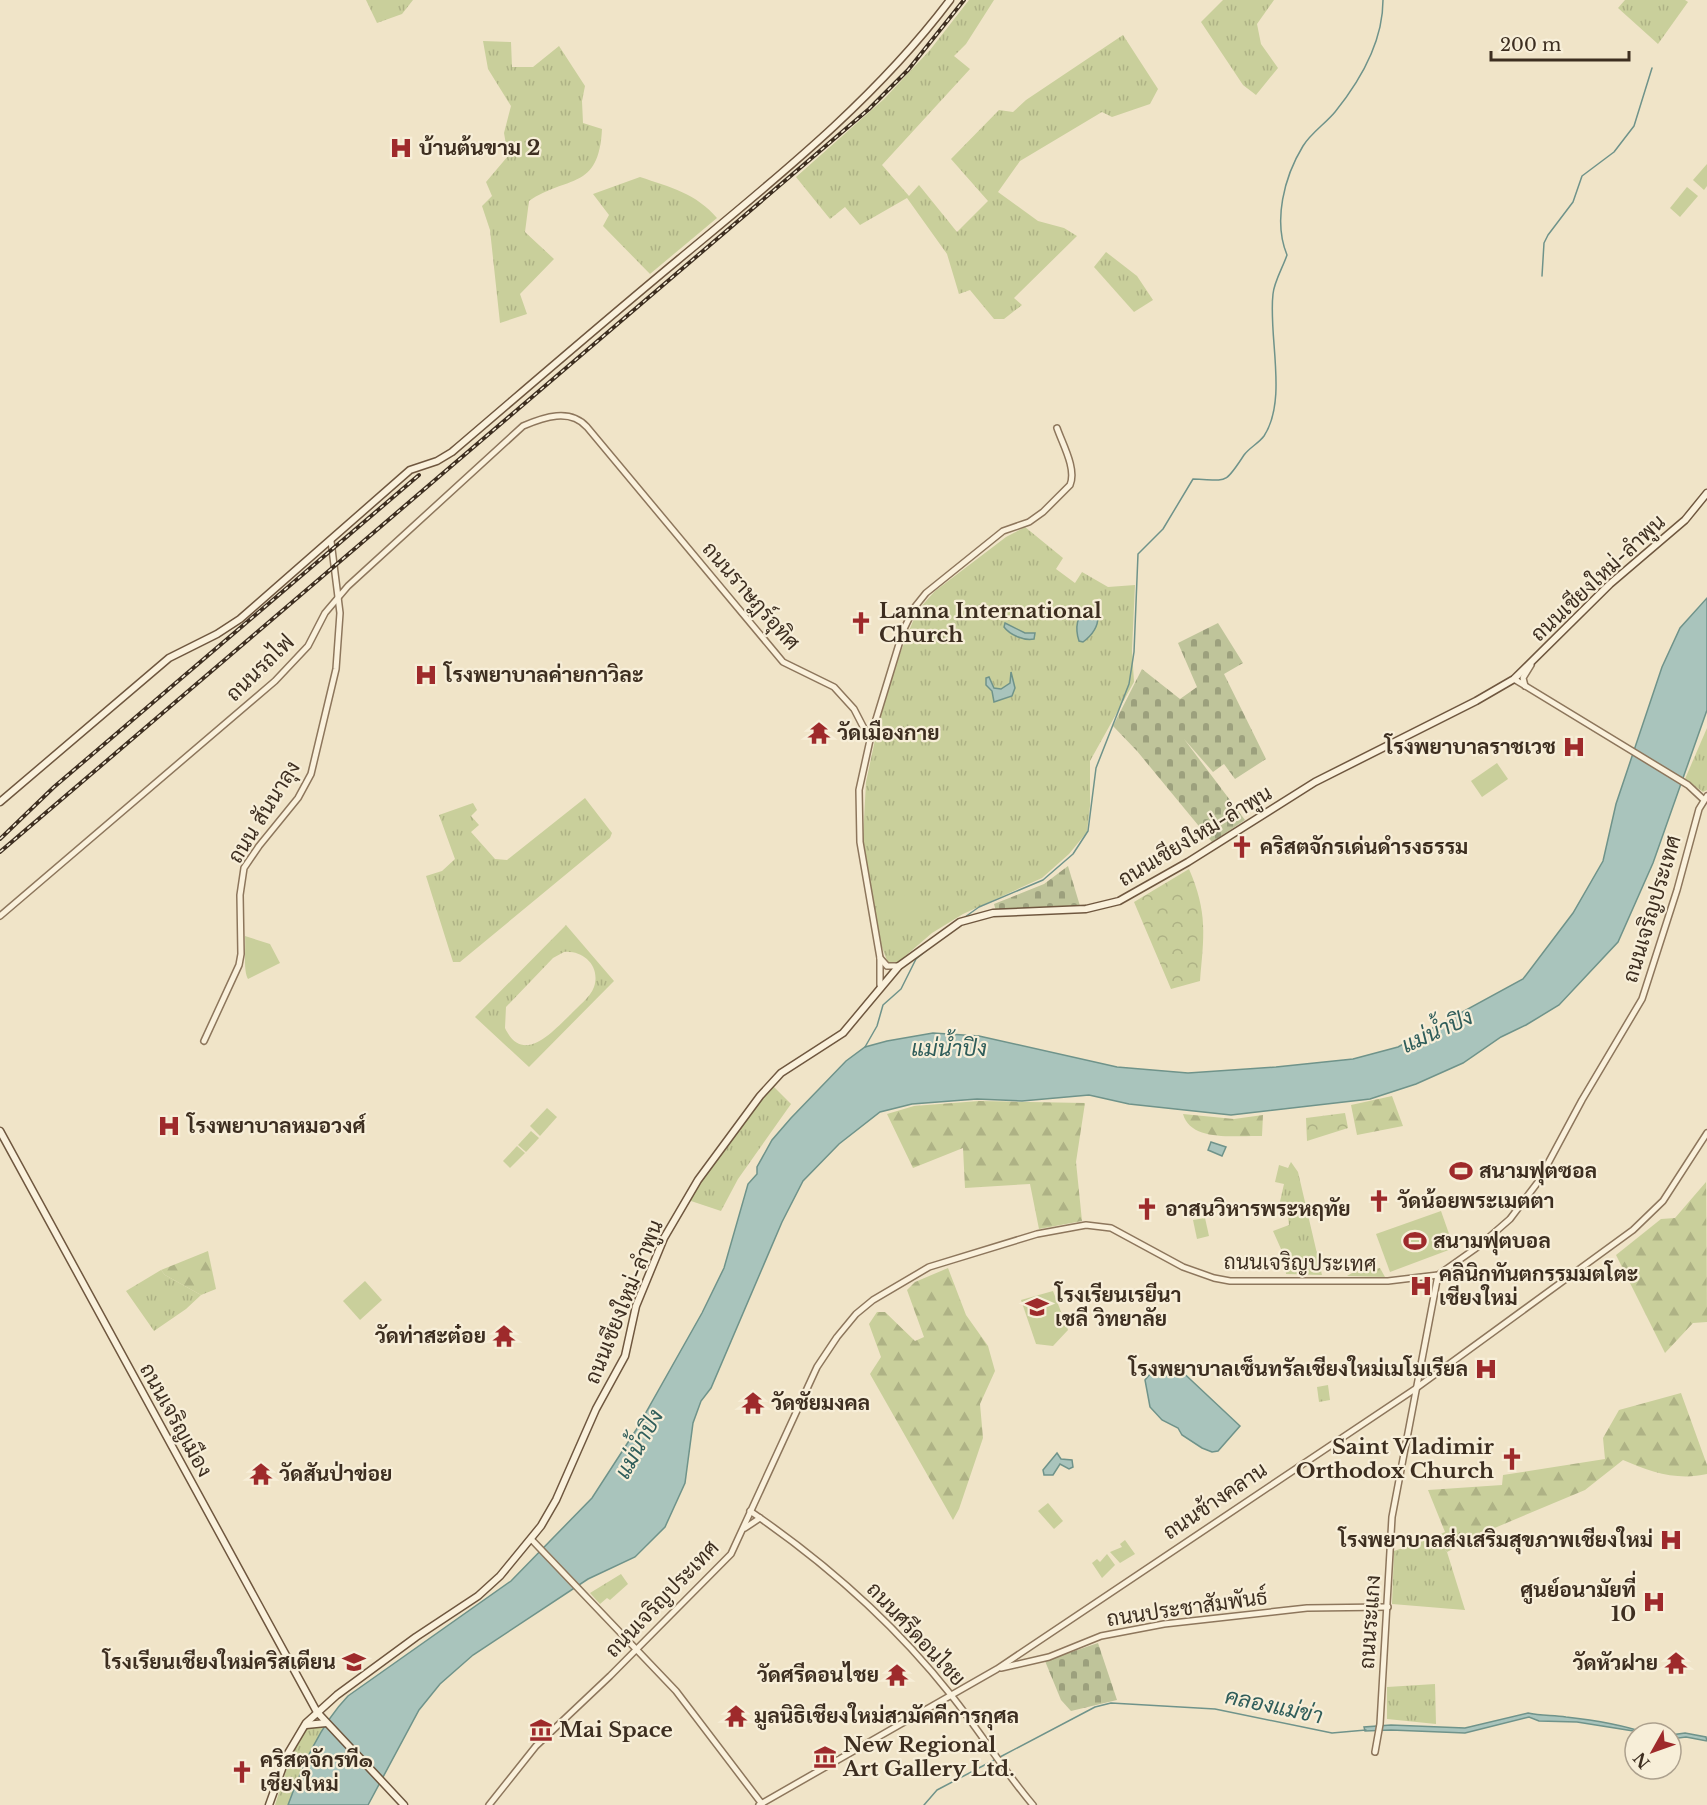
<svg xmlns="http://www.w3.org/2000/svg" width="1707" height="1805" font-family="'Libre Baskerville',Sarabun,serif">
<defs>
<pattern id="grass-tufts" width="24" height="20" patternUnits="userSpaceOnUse" patternTransform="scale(1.5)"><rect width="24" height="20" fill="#c9cf9b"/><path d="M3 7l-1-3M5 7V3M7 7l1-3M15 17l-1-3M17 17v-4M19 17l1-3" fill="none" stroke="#aeb285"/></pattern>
<pattern id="forest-firs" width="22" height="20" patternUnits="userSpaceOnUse" patternTransform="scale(1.5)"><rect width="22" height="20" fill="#c9cf9b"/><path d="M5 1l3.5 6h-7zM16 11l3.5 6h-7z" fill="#aeb285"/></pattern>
<pattern id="cemetery-stones" width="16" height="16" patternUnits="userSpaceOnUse" patternTransform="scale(1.5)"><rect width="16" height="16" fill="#bfc49a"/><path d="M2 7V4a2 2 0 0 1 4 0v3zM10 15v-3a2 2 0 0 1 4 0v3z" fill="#9ca07d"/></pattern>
<pattern id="park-crowns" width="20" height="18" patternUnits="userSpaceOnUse" patternTransform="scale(1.5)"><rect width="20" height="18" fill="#c9cf9b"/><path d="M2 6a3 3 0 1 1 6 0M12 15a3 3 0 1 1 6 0" fill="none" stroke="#aeb285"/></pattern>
</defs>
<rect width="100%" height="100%" fill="#f0e4c8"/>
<g fill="url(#grass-tufts)" fill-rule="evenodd">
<path d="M366 0H413L402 14 377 23Z"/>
<path d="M969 0H994L966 44 954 56 970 69 882 165 909 196 919 185 957 232 988 201 951 159 999 110 1013 112 1026 100 1123 35 1158 89 1150 104 1112 117 1102 112 1020 161 998 192 1038 221 1064 228 1077 236 1014 298 1022 305 1004 319H994L970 290 959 294 947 254 907 198 860 225 845 207 830 219 796 177 884 99 930 50Z"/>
<path d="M1223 0H1274L1257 24 1261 44 1278 68 1256 95 1243 85 1201 22Z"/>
<path d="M1625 0H1685L1688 2 1658 44 1618 8Z"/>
<path d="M483 41 511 42 512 67H533L559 46 585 86 582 101 583 123 602 129C599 191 567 175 529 201L525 232 554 259 520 294 527 314 500 323 490 230 482 206 492 196 486 182 508 156 504 133 511 106 488 69Z"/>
<path d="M640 177C670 187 697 194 717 218L650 274 603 226 609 215 593 194Z"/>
<path d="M1106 252 1137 276 1153 300 1134 312 1094 267Z"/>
<path d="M1025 527 1063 558 1056 569 1075 583 1082 572 1108 587 1135 585 1132 650 1134 682 1090 761V806L1087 832 1069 854 1042 878 963 914 932 933 896 964 888 963 878 937 863 839 866 782 881 712 897 661 917 611 935 591 1006 537Z"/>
<path d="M1707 728V790L1703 792 1685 779Z"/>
<path d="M585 798 612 833 610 838 460 962H453L426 876 442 871 455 859 439 815 473 803 477 810 471 816 479 825 471 832 495 859 507 860Z"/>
<path d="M566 925 614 981 529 1067 475 1017ZM564 952C583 950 601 966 594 987 590 998 578 1006 570 1015 552 1032 523 1066 505 1028L506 1007 553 958Z"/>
<path d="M773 1086 791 1104 738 1179 721 1211 688 1200 741 1124Z"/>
<path d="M1291 1162 1298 1172 1322 1275 1286 1274 1285 1258 1273 1231 1289 1225 1287 1207 1279 1206 1284 1184 1275 1182 1279 1165 1288 1168Z"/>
<path d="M1380 1268 1385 1277 1347 1276 1357 1270 1358 1273Z"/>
<path d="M161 1270 165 1275 201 1295 186 1309 154 1331 126 1291Z"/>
<path d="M1328 1385 1330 1400 1319 1402 1317 1387Z"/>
<path d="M1434 1537 1447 1552 1465 1610 1392 1604 1394 1551Z"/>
<path d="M621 1574 628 1584 610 1600 607 1598 600 1604 590 1593Z"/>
<path d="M1435 1684 1436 1724 1387 1719V1687Z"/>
<path d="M313 1722 325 1729 296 1782 288 1805H275C285 1776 292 1744 313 1722Z"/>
</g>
<g fill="url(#forest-firs)">
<path d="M1392 1096 1403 1126 1357 1135 1351 1105Z"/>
<path d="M979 1101 1085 1103 1076 1162 1082 1221 1039 1229 1030 1184 965 1188 963 1148 913 1168 887 1114 914 1106Z"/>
<path d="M1183 1114 1234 1119 1263 1115 1262 1136C1238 1135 1191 1143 1183 1114Z"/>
<path d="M1706 1182 1707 1322 1693 1323 1665 1353 1616 1255 1661 1219 1675 1218Z"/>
<path d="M208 1251 216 1289 201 1295 165 1275 161 1270Z"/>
<path d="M948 1268 966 1315 988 1346 995 1371 980 1404 983 1438 959 1509 953 1520 870 1374 881 1357 869 1324 877 1312H885L915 1341 924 1337 907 1290 915 1282Z"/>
<path d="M1681 1393 1707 1465V1474C1677 1481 1651 1472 1623 1460L1585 1490 1485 1532 1447 1552 1434 1537 1445 1532 1428 1490 1502 1485 1503 1475 1605 1459 1603 1438 1619 1410Z"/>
</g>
<g fill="url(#cemetery-stones)">
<path d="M1218 623 1243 663 1224 674 1266 759 1235 779 1224 764 1213 772 1184 739 1245 820 1212 842 1137 751 1113 726 1142 669 1180 699 1197 687 1178 643Z"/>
<path d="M1068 866 1080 906 996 911 994 904 1044 884Z"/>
<path d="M1098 1643 1117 1700 1071 1711 1061 1700 1045 1661Z"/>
</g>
<g fill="url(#park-crowns)">
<path d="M1189 869C1208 913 1204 936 1200 981L1171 989 1134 902Z"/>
<path d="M1345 1113 1348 1128 1307 1141 1306 1118Z"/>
</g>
<g fill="#c9cf9b">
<path d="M1707 164V186L1704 190 1693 180Z"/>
<path d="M1687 187 1698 196 1680 217 1670 208Z"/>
<path d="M1497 763 1508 779 1482 797 1471 781Z"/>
<path d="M904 895 921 913 902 931 885 912Z"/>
<path d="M245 936 270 944 280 963 248 979C243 970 246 951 245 936Z"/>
<path d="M547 1108 557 1117 540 1136 530 1126Z"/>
<path d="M531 1131 539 1138 526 1152 518 1145Z"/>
<path d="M517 1146 525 1153 510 1168 503 1161Z"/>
<path d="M1441 1211 1454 1248 1390 1272 1376 1234Z"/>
<path d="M1205 1218 1209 1236 1197 1239 1193 1220Z"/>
<path d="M365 1281 382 1300 360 1320 343 1301Z"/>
<path d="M1053 1291 1068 1330 1053 1346 1036 1344 1021 1300Z"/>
<path d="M1048 1503 1063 1521 1054 1529 1038 1511Z"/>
<path d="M1125 1540 1135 1554 1120 1563 1110 1552 1122 1547 1120 1544Z"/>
<path d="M1107 1554 1115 1565 1102 1578 1092 1563 1097 1559 1100 1562Z"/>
</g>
<g fill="#a9c4bc" stroke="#6f938a" stroke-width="1.5">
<path d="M1707 598V710L1653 863 1618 942 1559 1005 1526 1025 1501 1037 1463 1063 1416 1084 1370 1099 1231 1115 1129 1104 1089 1095 1022 1101 977 1099 912 1104 880 1112 839 1144 803 1181 782 1222 711 1388 701 1401 693 1423 685 1483 665 1527 635 1557 588 1579 473 1655 440 1684 419 1710 368 1805H288C302 1767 320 1725 348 1696L511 1581 592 1498 636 1430 702 1313 724 1268 748 1184 757 1174V1167L772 1140 791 1118 846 1061 865 1047 887 1041 933 1033 979 1036 1117 1067 1188 1073 1276 1067 1353 1059 1398 1047 1523 979 1573 913 1603 861 1616 804 1662 667 1680 628Z"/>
<path d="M1088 609 1098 617C1098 628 1091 636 1083 642L1079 641C1075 629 1076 614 1088 609Z"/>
<path d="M1005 623 1025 633H1035L1034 639C1024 641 1010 635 1004 627Z"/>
<path d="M1011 672 1015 688 1012 696 994 702 992 691 986 685V678L989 677 994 688 1001 689 1010 683Z"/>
<path d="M1211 1142 1226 1147 1222 1156 1208 1150Z"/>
<path d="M1175 1365 1240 1426 1218 1451 1212 1452 1202 1448 1182 1435 1178 1428 1162 1420 1150 1407 1145 1380 1151 1373Z"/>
<path d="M1057 1453 1061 1459 1072 1460 1073 1467 1069 1469 1060 1464 1053 1475H1044L1043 1470Z"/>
<path d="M1528 1713C1541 1716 1553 1715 1566 1717 1593 1720 1620 1724 1646 1733L1577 1722 1539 1721 1529 1717 1465 1733 1391 1730 1365 1731 1364 1727 1391 1725 1465 1728Z"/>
<path d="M1685 1733 1706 1737 1707 1741 1686 1737 1671 1739V1735Z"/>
</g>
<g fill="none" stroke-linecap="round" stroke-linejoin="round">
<g stroke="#6f938a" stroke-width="1.5">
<path d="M1542 276 1544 243 1548 235 1573 202 1582 176 1614 152 1634 126 1652 68"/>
<path d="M965 917 979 907 1043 880 1073 854 1088 831 1096 768 1129 684 1134 652 1138 554 1163 529 1193 479C1227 480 1224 486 1244 455 1249 448 1259 443 1264 436 1288 399 1268 336 1273 294 1274 282 1283 267 1287 255 1273 221 1284 177 1303 146 1311 133 1325 124 1335 112 1360 81 1383 41 1383 0"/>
<path d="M865 1047 877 1026 883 1005 901 989 916 959 933 945"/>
<path d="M1000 1757 1095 1707 1111 1703 1215 1709 1332 1733 1366 1730"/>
<path d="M924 1805 937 1790 996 1759"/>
</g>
<g stroke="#8d765c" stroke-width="8">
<g id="tertiary">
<path d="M1514 679 1688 785 1703 799"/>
<path d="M1525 686 1523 678 1531 665"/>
<path d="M870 739 903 631 914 608 926 593 1003 531 1029 522 1043 512 1070 485C1077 469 1062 443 1057 428"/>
<path d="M0 916 275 681 308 646 325 613 348 586 523 426C544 417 570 408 587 427L783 662 834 687 854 709 870 740 859 790 860 842 880 958 887 966H899"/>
<path d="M880 958V985"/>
<path d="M204 1041 239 965 241 954 240 895 244 868 259 846 298 798 311 774 336 669 340 613 331 541"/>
<path d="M750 1511C826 1563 894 1623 951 1695 980 1731 1003 1770 1033 1805"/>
<path d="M745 1528 760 1518"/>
<path d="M531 1539 676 1691 762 1804"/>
<path d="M1001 1668 1049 1657 1101 1636 1164 1624 1307 1608 1388 1607"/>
<path d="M1375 1752 1380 1724 1392 1517 1438 1275"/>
<path d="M489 1805 536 1746 610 1676 731 1554 817 1367 837 1337 856 1314 873 1300 929 1267 1037 1234 1086 1225 1111 1228 1183 1267 1214 1278 1230 1281H1388L1438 1275 1479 1246 1510 1219 1538 1182 1582 1100 1642 999 1677 890 1699 809 1707 796"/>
<path d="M759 1805 997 1669 1415 1389 1633 1230 1663 1201 1707 1133"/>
</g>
</g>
<g stroke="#6f573f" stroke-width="9">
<g id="secondary">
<path d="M0 802 169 658 217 634 240 619 410 470 437 461 452 452C527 388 602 323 678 260 774 180 874 101 950 0"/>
<path d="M0 1131 317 1712 404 1805"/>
<path d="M306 1725 326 1723"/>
<path d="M269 1805 287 1755 306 1723 337 1695 416 1637 478 1596 500 1576 541 1526 556 1500 596 1409 625 1356 636 1306 664 1238 698 1180 760 1096 781 1073 843 1033 899 966 960 922 993 913 1086 909 1119 901 1188 862 1315 782 1476 701 1514 679 1610 584 1685 520 1707 493"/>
</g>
</g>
<use href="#tertiary" stroke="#faf1dc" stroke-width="5"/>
<use href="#secondary" stroke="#faf1dc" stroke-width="6"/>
<g stroke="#3d2e20" stroke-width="4">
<g id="rail">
<path d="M0 839 54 787 419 475"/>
<path d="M0 852 869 109 908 70 964 0"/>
</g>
</g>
<use href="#rail" stroke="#f7eed8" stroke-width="1.5" stroke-dasharray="4.5" stroke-linecap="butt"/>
</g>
<defs>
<g id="hospital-bare" transform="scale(1.8)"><path d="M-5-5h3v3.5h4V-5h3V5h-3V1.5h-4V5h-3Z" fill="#9e2a2b" stroke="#f7eed8" stroke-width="2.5" paint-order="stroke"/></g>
<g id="church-bare" transform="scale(1.8)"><path d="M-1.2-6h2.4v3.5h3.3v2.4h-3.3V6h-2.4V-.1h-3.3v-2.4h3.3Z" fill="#9e2a2b" stroke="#f7eed8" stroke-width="2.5" paint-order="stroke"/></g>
<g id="temple-bare" transform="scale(1.8)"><path d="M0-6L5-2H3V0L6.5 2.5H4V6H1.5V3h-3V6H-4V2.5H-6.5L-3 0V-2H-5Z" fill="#9e2a2b" stroke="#f7eed8" stroke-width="2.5" paint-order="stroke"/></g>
<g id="stadium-bare" transform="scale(1.8)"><path d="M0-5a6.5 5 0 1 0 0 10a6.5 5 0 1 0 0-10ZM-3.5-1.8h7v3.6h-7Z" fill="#9e2a2b" stroke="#f7eed8" stroke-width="2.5" paint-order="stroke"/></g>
<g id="university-bare" transform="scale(1.8)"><path d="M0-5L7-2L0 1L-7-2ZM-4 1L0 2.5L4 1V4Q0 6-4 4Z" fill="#9e2a2b" stroke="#f7eed8" stroke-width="2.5" paint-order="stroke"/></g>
<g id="school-bare" transform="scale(1.8)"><path d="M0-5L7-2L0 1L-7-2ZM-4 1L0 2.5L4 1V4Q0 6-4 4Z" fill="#9e2a2b" stroke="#f7eed8" stroke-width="2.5" paint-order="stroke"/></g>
<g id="museum-bare" transform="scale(1.8)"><path d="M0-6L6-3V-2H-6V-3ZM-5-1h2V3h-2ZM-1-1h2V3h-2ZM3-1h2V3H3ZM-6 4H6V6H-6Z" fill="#9e2a2b" stroke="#f7eed8" stroke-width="2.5" paint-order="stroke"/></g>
</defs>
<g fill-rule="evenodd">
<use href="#hospital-bare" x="401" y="148"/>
<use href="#church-bare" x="861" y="623"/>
<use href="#hospital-bare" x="426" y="675"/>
<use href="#temple-bare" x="819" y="733"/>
<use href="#hospital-bare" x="1574" y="747"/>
<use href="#church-bare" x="1242" y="847"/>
<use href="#hospital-bare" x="169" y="1126"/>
<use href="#stadium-bare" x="1461" y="1171"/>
<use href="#church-bare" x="1379" y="1201"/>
<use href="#church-bare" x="1147" y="1209"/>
<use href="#stadium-bare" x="1415" y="1241"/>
<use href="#hospital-bare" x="1421" y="1286"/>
<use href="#university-bare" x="1037" y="1307"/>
<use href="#temple-bare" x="504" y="1336"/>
<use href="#hospital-bare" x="1486" y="1369"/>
<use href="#temple-bare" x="753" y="1403"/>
<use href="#church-bare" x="1512" y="1459"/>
<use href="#temple-bare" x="261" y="1474"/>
<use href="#hospital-bare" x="1671" y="1540"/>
<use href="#hospital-bare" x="1654" y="1602"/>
<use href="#school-bare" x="354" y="1662"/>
<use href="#temple-bare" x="1676" y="1663"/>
<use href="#temple-bare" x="897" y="1675"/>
<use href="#temple-bare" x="736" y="1716"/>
<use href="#museum-bare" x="541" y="1730"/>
<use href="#museum-bare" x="825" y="1757"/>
<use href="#church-bare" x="242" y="1772"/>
</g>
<g text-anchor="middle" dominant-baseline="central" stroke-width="4.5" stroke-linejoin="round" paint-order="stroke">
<g font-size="21" font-weight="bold" fill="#3d2e20" stroke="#f7eed8" text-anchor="start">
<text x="419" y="148">บ้านต้นขาม 2</text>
<text x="879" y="611">Lanna International<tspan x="879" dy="24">Church</tspan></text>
<text x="444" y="675">โรงพยาบาลค่ายกาวิละ</text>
<text x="837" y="733">วัดเมืองกาย</text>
<text x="1556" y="747" text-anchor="end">โรงพยาบาลราชเวช</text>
<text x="1260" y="847">คริสตจักรเด่นดำรงธรรม</text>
<text x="187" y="1126">โรงพยาบาลหมอวงศ์</text>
<text x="1479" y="1171">สนามฟุตซอล</text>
<text x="1397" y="1201">วัดน้อยพระเมตตา</text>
<text x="1165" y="1209">อาสนวิหารพระหฤทัย</text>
<text x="1433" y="1241">สนามฟุตบอล</text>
<text x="1439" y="1274">คลินิกทันตกรรมมตโตะ<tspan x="1439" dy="24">เชียงใหม่</tspan></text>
<text x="1055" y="1295">โรงเรียนเรยีนา<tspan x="1055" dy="24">เชลี วิทยาลัย</tspan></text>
<text x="486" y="1336" text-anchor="end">วัดท่าสะต๋อย</text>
<text x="1468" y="1369" text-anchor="end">โรงพยาบาลเซ็นทรัลเชียงใหม่เมโมเรียล</text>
<text x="771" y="1403">วัดชัยมงคล</text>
<text x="1494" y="1447" text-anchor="end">Saint Vladimir<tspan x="1494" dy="24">Orthodox Church</tspan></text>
<text x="279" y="1474">วัดสันป่าข่อย</text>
<text x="1653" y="1540" text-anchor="end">โรงพยาบาลส่งเสริมสุขภาพเชียงใหม่</text>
<text x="1636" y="1590" text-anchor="end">ศูนย์อนามัยที่<tspan x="1636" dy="24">10</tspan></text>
<text x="336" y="1662" text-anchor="end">โรงเรียนเชียงใหม่คริสเตียน</text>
<text x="1658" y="1663" text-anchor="end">วัดหัวฝาย</text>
<text x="879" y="1675" text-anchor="end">วัดศรีดอนไชย</text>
<text x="754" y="1716">มูลนิธิเชียงใหม่สามัคคีการกุศล</text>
<text x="559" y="1730">Mai Space</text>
<text x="843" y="1745">New Regional<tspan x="843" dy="24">Art Gallery Ltd.</tspan></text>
<text x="260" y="1760">คริสตจักรที๑<tspan x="260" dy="24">เชียงใหม่</tspan></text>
</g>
<g font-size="21" fill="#3d2e20" stroke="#f7eed8">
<text transform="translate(1598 578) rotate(-43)">ถนนเชียงใหม่-ลำพูน</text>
<text transform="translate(751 596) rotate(49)">ถนนราษฎร์อุทิศ</text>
<text transform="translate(260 668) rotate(-44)">ถนนรถไฟ</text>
<text transform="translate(264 812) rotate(-58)">ถนน สันนาลุง</text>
<text transform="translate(1195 836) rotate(-31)">ถนนเชียงใหม่-ลำพูน</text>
<text transform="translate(1652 909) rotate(-73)">ถนนเจริญประเทศ</text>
<text transform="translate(1300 1263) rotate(1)">ถนนเจริญประเทศ</text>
<text transform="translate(624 1302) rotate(-68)">ถนนเชียงใหม่-ลำพูน</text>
<text transform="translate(176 1420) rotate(61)">ถนนเจริญเมือง</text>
<text transform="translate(1215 1501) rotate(-34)">ถนนช้างคลาน</text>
<text transform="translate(662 1599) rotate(-46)">ถนนเจริญประเทศ</text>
<text transform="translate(1187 1608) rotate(-8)">ถนนประชาสัมพันธ์</text>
<text transform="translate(1370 1622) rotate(-86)">ถนนระแกง</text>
<text transform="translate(916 1634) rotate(47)">ถนนศรีดอนไชย</text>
</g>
<g font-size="22" font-style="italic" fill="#2f5d5a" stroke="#f7eed8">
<text transform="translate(1437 1031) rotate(-24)">แม่น้ำปิง</text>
<text x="949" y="1048">แม่น้ำปิง</text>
<text transform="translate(639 1444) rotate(-61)">แม่น้ำปิง</text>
<text transform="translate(1274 1706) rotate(12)">คลองแม่ข่า</text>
</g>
</g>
<g transform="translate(1653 1751) rotate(230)"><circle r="28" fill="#f7eed8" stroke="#ada18e" stroke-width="1.5"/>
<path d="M0-4.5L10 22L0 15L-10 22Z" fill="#9e2a2b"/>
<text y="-9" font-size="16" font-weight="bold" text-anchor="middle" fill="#3d2e20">N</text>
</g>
<path d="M1491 51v9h138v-9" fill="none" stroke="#3d2e20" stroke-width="3"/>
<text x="1500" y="51" font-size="18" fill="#3d2e20" stroke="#f7eed8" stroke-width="4.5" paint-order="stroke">200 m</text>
</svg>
